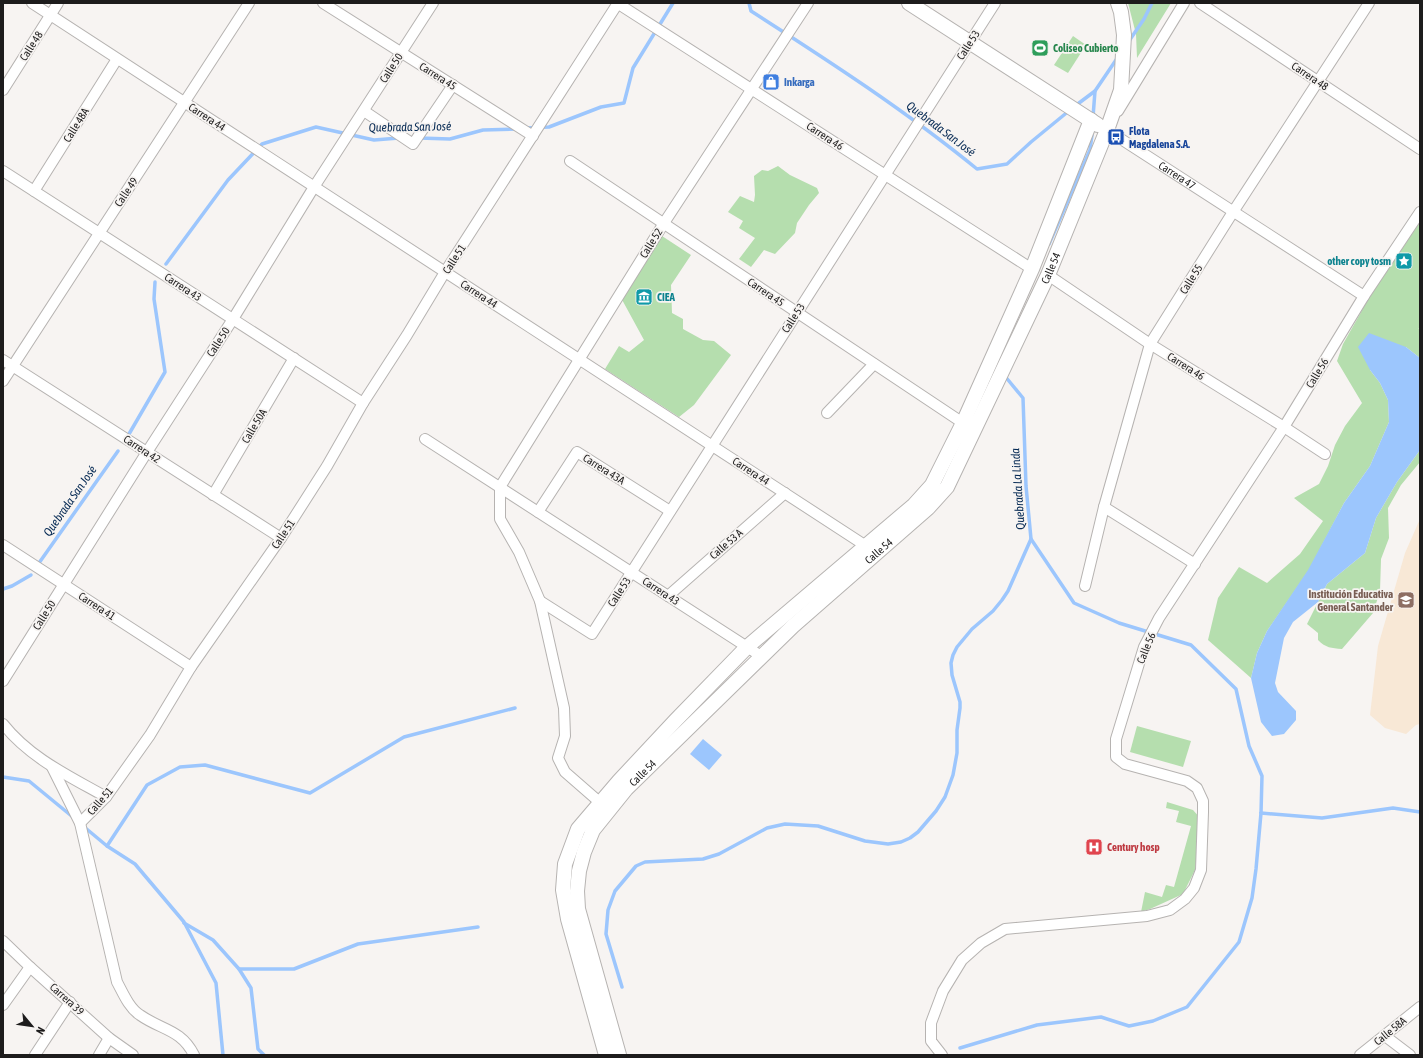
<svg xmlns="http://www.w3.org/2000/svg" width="1423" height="1058" font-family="'Asap Condensed',sans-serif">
<rect width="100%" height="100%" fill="#f7f4f2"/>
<path fill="#f8e8d6" d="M1420 519V724L1416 725 1406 734 1385 728 1370 715 1378 646 1405 553Z"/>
<g fill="#b5deae">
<path d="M1128 3H1171L1137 58 1136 34Z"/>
<path d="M1073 36 1086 45 1068 73 1054 65Z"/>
<path d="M778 166 790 175 817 188 819 193 809 205 797 223 795 233 775 254 764 250 751 267 739 259 755 238 739 228 743 221 728 212 740 196 754 202 755 195 754 176 762 170 768 171Z"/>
<path d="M1420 216V328H1418L1420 329V358L1406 347 1370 370 1380 383 1388 400 1389 422 1370 466 1344 503 1309 570 1267 631 1257 653 1251 678 1208 640 1218 598 1239 567 1267 583 1300 554 1323 521 1294 498 1319 484 1328 466 1335 445 1345 426 1362 403 1337 361 1343 344 1360 314 1371 292Z"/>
<path d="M662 236 691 255 671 285 672 313 683 319V329L703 340 714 341 731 355 694 405 679 417 605 369 619 346 629 352 644 340 620 296Z"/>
<path d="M1420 450V462L1401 485 1388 508 1389 538 1381 559 1380 591 1373 613 1342 649C1331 648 1326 648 1318 640V633L1307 624 1327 584 1365 553 1376 518 1397 482Z"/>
<path d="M1137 726 1191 741 1183 767 1130 752Z"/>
<path d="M1167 802 1193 810 1201 819 1195 870 1183 894 1150 909 1141 912 1145 892 1162 897 1166 885 1174 887 1191 826 1176 822 1179 811 1166 808Z"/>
</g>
<g fill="#9cc6fd">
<path d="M1369 333 1406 347 1420 358V450L1397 482 1376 518 1365 553 1327 584 1318 602 1293 622 1284 638 1275 683 1278 692 1296 711V720L1284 734 1272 736 1261 722 1251 678 1257 653 1267 631 1308 570 1344 503 1370 466 1389 422 1388 400 1380 383 1370 370 1358 347Z"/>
<path d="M703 739 722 755 709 770 690 754Z"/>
</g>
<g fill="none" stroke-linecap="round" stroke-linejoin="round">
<g stroke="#9cc6fd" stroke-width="3.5">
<path d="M749 3 751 11C829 61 906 111 977 169L1007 164 1031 142 1070 110"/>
<path d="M1129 41 1144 19 1152 3"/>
<path d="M1075 106 1095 91 1118 57"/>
<path d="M1093 117 1095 91"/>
<path d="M526 128 549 127 601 107 624 103 633 68 673 3"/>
<path d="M419 138 450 139 483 130 516 129"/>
<path d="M1049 244 1090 150 1092 135"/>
<path d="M166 264 228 180 262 144 316 127 374 140 399 138"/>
<path d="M129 434 165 372 154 299 155 282"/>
<path d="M39 563 118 451"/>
<path d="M3 589 12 586 31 575"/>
<path d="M3 777 29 781 74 818"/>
<path d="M1261 813 1322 818 1393 808 1420 812"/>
<path d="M83 826 107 846 135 864 184 922 216 983 223 1055"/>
<path d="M107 846 147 785 180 767 205 765 310 793 404 737 515 708"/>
<path d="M184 923 213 940 239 969 251 988 258 1049 264 1055"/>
<path d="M239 969H294L358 944 478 927"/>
<path d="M622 987 606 934 608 910 615 891 636 866 645 862 703 859 719 854 767 828 785 824 818 826 865 841 888 844 901 842 910 838 918 832 936 811 945 797 953 775 957 753V730L960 708V702L952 675 951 663 953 655 957 647 972 629 993 611 1002 600 1008 591 1031 539 1026 486 1023 398 1004 375"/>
<path d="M960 1048 1037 1025 1101 1017 1129 1026 1153 1021 1187 1007 1239 942 1252 898 1256 869 1261 813 1262 776 1249 746 1236 689 1191 645 1119 623 1074 603 1031 539"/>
</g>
<g stroke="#b6b3b1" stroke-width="12">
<g id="street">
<path d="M32 3 866 546"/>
<path d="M323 3 533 136"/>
<path d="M617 3 1032 269"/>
<path d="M1200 3 1420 149"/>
<path d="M3 90 58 3"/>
<path d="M364 111 413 144 453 85"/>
<path d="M1118 111 1184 3"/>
<path id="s1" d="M1109 126 1107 130 1364 296"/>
<path d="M570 161 963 423"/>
<path d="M3 171 363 403"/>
<path d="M34 191 117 59"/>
<path d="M1048 275 1150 344 1284 427 1325 454"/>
<path d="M3 360 281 538"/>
<path d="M3 381 249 3"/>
<path d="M827 413 874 364"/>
<path d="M425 439 761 656"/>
<path d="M213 495 294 358"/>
<path d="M1104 507 1195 564"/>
<path d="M538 512 577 452 670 511"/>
<path d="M3 545 191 667"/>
<path d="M1085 586 1104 507 1150 344 1233 212 1369 3"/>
<path d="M668 596 785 493"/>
<path d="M540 601 592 634 995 3"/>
<path d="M3 681 147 452 233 319 314 187 433 3"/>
<path d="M3 724C30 758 69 776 106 797"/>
<path d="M52 767 80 823 117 982C123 993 129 1008 140 1015 161 1030 181 1029 194 1055"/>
<path d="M604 806 565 772 558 758 565 736 564 708 540 601 519 552 500 519V487L664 223 808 3"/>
<path d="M80 823 106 797 150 735 191 667 281 538 327 466 363 403 407 335 445 272 618 3"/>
<path d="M3 941 30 967 109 1038 133 1055"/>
<path d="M3 1005 30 967"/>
<path d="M1385 1036 1410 1055"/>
<path d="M35 1055 70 1002"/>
<path d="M99 1055 109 1038"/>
<path d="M942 1055 931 1041V1023L943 991 962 960 981 943 1005 929 1147 916 1170 910 1185 899 1194 888 1201 870 1203 812V801L1197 788 1187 781 1125 764 1116 757V739L1144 647 1159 618 1284 427 1364 296 1420 212"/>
<path d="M1360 1055 1420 1007"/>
</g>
</g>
<g stroke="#b6b3b1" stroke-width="16">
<g id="secondary">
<path d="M909 3 1098 125"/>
<path d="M606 1055 568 919 563 890 565 864 578 829 619 781 676 720 747 647 914 505 932 485 963 423 1032 269 1091 120"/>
<path id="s2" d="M619 1055 578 909 577 891 579 871 584 852 593 830 626 789 793 626 928 508 947 487 1048 275 1107 130 1121 90 1124 35 1121 12 1118 3"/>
</g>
</g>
<use href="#street" stroke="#fff" stroke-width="10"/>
<use href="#secondary" stroke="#fff" stroke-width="14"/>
</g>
<defs>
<g id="stadium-square" transform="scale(0.9)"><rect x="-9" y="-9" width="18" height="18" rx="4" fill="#2e9e5b" stroke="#f7f4f2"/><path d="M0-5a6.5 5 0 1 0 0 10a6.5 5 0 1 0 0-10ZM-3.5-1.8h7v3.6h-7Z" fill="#fff"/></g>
<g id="shop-square" transform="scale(0.9)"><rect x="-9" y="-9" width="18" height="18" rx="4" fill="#3f7fe0" stroke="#f7f4f2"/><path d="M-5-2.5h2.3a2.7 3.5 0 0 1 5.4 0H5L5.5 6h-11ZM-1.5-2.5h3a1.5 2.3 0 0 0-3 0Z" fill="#fff"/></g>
<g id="bus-square" transform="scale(0.9)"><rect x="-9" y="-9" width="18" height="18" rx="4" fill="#1a4fb4" stroke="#f7f4f2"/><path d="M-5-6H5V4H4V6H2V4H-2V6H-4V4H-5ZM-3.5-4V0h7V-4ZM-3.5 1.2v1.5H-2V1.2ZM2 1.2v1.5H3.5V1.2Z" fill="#fff"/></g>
<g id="sight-square" transform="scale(0.9)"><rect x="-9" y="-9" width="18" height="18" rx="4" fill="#0f9aa8" stroke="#f7f4f2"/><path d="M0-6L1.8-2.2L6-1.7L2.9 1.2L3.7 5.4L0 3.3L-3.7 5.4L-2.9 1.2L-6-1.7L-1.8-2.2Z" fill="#fff"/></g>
<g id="museum-square" transform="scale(0.9)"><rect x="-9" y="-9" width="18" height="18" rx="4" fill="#0f9aa8" stroke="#f7f4f2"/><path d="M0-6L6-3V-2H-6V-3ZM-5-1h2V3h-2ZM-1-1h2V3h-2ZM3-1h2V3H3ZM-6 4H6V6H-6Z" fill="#fff"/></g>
<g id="school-square" transform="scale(0.9)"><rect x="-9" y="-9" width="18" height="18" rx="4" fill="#8d6e63" stroke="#f7f4f2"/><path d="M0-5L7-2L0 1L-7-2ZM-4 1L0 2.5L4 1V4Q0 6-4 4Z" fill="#fff"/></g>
<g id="hospital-square" transform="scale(0.9)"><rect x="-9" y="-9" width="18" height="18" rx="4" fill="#e0444e" stroke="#f7f4f2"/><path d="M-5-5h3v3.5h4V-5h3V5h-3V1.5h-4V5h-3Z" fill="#fff"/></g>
</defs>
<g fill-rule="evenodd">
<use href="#stadium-square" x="1040" y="48"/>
<use href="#shop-square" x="771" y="82"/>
<use href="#bus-square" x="1116" y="137"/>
<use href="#sight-square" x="1404" y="261"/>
<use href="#museum-square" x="644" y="297"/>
<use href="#school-square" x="1406" y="600"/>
<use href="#hospital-square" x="1094" y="847"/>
</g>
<g text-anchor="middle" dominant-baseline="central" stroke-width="3.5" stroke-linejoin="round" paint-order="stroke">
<g font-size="11" fill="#1d1c1c" stroke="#f7f4f2">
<text transform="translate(968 45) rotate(-57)">Calle 53</text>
<text transform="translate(31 46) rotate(-57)">Calle 48</text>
<text transform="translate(391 68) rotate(-57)">Calle 50</text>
<text transform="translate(438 76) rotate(32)">Carrera 45</text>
<text transform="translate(1310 76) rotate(34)">Carrera 48</text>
<text transform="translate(207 117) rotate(33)">Carrera 44</text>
<text transform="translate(76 125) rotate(-58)">Calle 48A</text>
<text transform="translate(825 136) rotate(33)">Carrera 46</text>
<text stroke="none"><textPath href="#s1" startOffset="88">Carrera 47</textPath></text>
<text transform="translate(126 192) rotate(-56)">Calle 49</text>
<text transform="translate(651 243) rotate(-58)">Calle 52</text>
<text transform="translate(454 259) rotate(-57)">Calle 51</text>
<text stroke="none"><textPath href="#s2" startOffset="969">Calle 54</textPath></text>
<text transform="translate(1191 279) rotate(-58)">Calle 55</text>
<text transform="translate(183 287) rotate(33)">Carrera 43</text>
<text transform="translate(766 292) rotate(34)">Carrera 45</text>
<text transform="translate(479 294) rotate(33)">Carrera 44</text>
<text transform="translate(793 318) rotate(-57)">Calle 53</text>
<text transform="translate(218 342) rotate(-57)">Calle 50</text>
<text transform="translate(1186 366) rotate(32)">Carrera 46</text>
<text transform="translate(1317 373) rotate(-59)">Calle 56</text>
<text transform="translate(254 426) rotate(-59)">Calle 50A</text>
<text transform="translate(142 449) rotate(33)">Carrera 42</text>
<text transform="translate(604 469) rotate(32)">Carrera 43A</text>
<text transform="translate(751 471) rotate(33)">Carrera 44</text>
<text transform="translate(283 534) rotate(-56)">Calle 51</text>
<text transform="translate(726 544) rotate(-41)">Calle 53 A</text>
<text stroke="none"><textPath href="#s2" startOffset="633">Calle 54</textPath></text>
<text transform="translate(661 591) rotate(33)">Carrera 43</text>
<text transform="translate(619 592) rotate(-57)">Calle 53</text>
<text transform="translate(97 606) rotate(33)">Carrera 41</text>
<text transform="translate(44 615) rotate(-58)">Calle 50</text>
<text transform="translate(1146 648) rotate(-68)">Calle 56</text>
<text stroke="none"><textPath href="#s2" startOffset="309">Calle 54</textPath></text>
<text transform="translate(100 801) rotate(-49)">Calle 51</text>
<text transform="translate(67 999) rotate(42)">Carrera 39</text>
<text transform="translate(1390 1031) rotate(-39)">Calle 58A</text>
</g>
<g font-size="11" font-weight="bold" fill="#27864d" stroke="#f7f4f2" text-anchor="start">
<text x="1053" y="48">Coliseo Cubierto</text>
</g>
<g font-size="11" font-weight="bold" fill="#366cbe" stroke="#f7f4f2" text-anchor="start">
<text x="784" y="82">Inkarga</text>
</g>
<g font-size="11" font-weight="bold" fill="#164399" stroke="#f7f4f2" text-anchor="start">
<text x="1129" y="131">Flota<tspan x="1129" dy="13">Magdalena S.A.</tspan></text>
</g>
<g font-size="11" font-weight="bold" fill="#0d838f" stroke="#f7f4f2" text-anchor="end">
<text x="1391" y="261">other copy tosm</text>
<text x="657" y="297" text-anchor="start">CIEA</text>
</g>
<g font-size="11" font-weight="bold" fill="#785e54" stroke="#f7f4f2" text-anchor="end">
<text x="1393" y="594">Institución Educativa<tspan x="1393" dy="13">General Santander</tspan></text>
</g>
<g font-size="11" font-weight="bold" fill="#be3a42" stroke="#f7f4f2" text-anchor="start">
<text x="1107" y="847">Century hosp</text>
</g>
<g font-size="12" font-style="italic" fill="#062a54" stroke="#f7f4f2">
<text transform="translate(410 127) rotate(-1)">Quebrada San José</text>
<text transform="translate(941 129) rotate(37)">Quebrada San José</text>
<text transform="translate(1018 489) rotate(-94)">Quebrada La Linda</text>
<text transform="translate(70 501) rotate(-55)">Quebrada San José</text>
</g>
</g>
<rect width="1423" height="1058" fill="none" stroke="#1d1c1c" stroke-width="8"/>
<g transform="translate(32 1026) rotate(119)" stroke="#f7f4f2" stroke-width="3" paint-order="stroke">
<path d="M0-3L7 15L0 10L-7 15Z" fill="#1d1c1c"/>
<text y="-6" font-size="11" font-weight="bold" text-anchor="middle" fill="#1d1c1c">N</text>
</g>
</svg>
